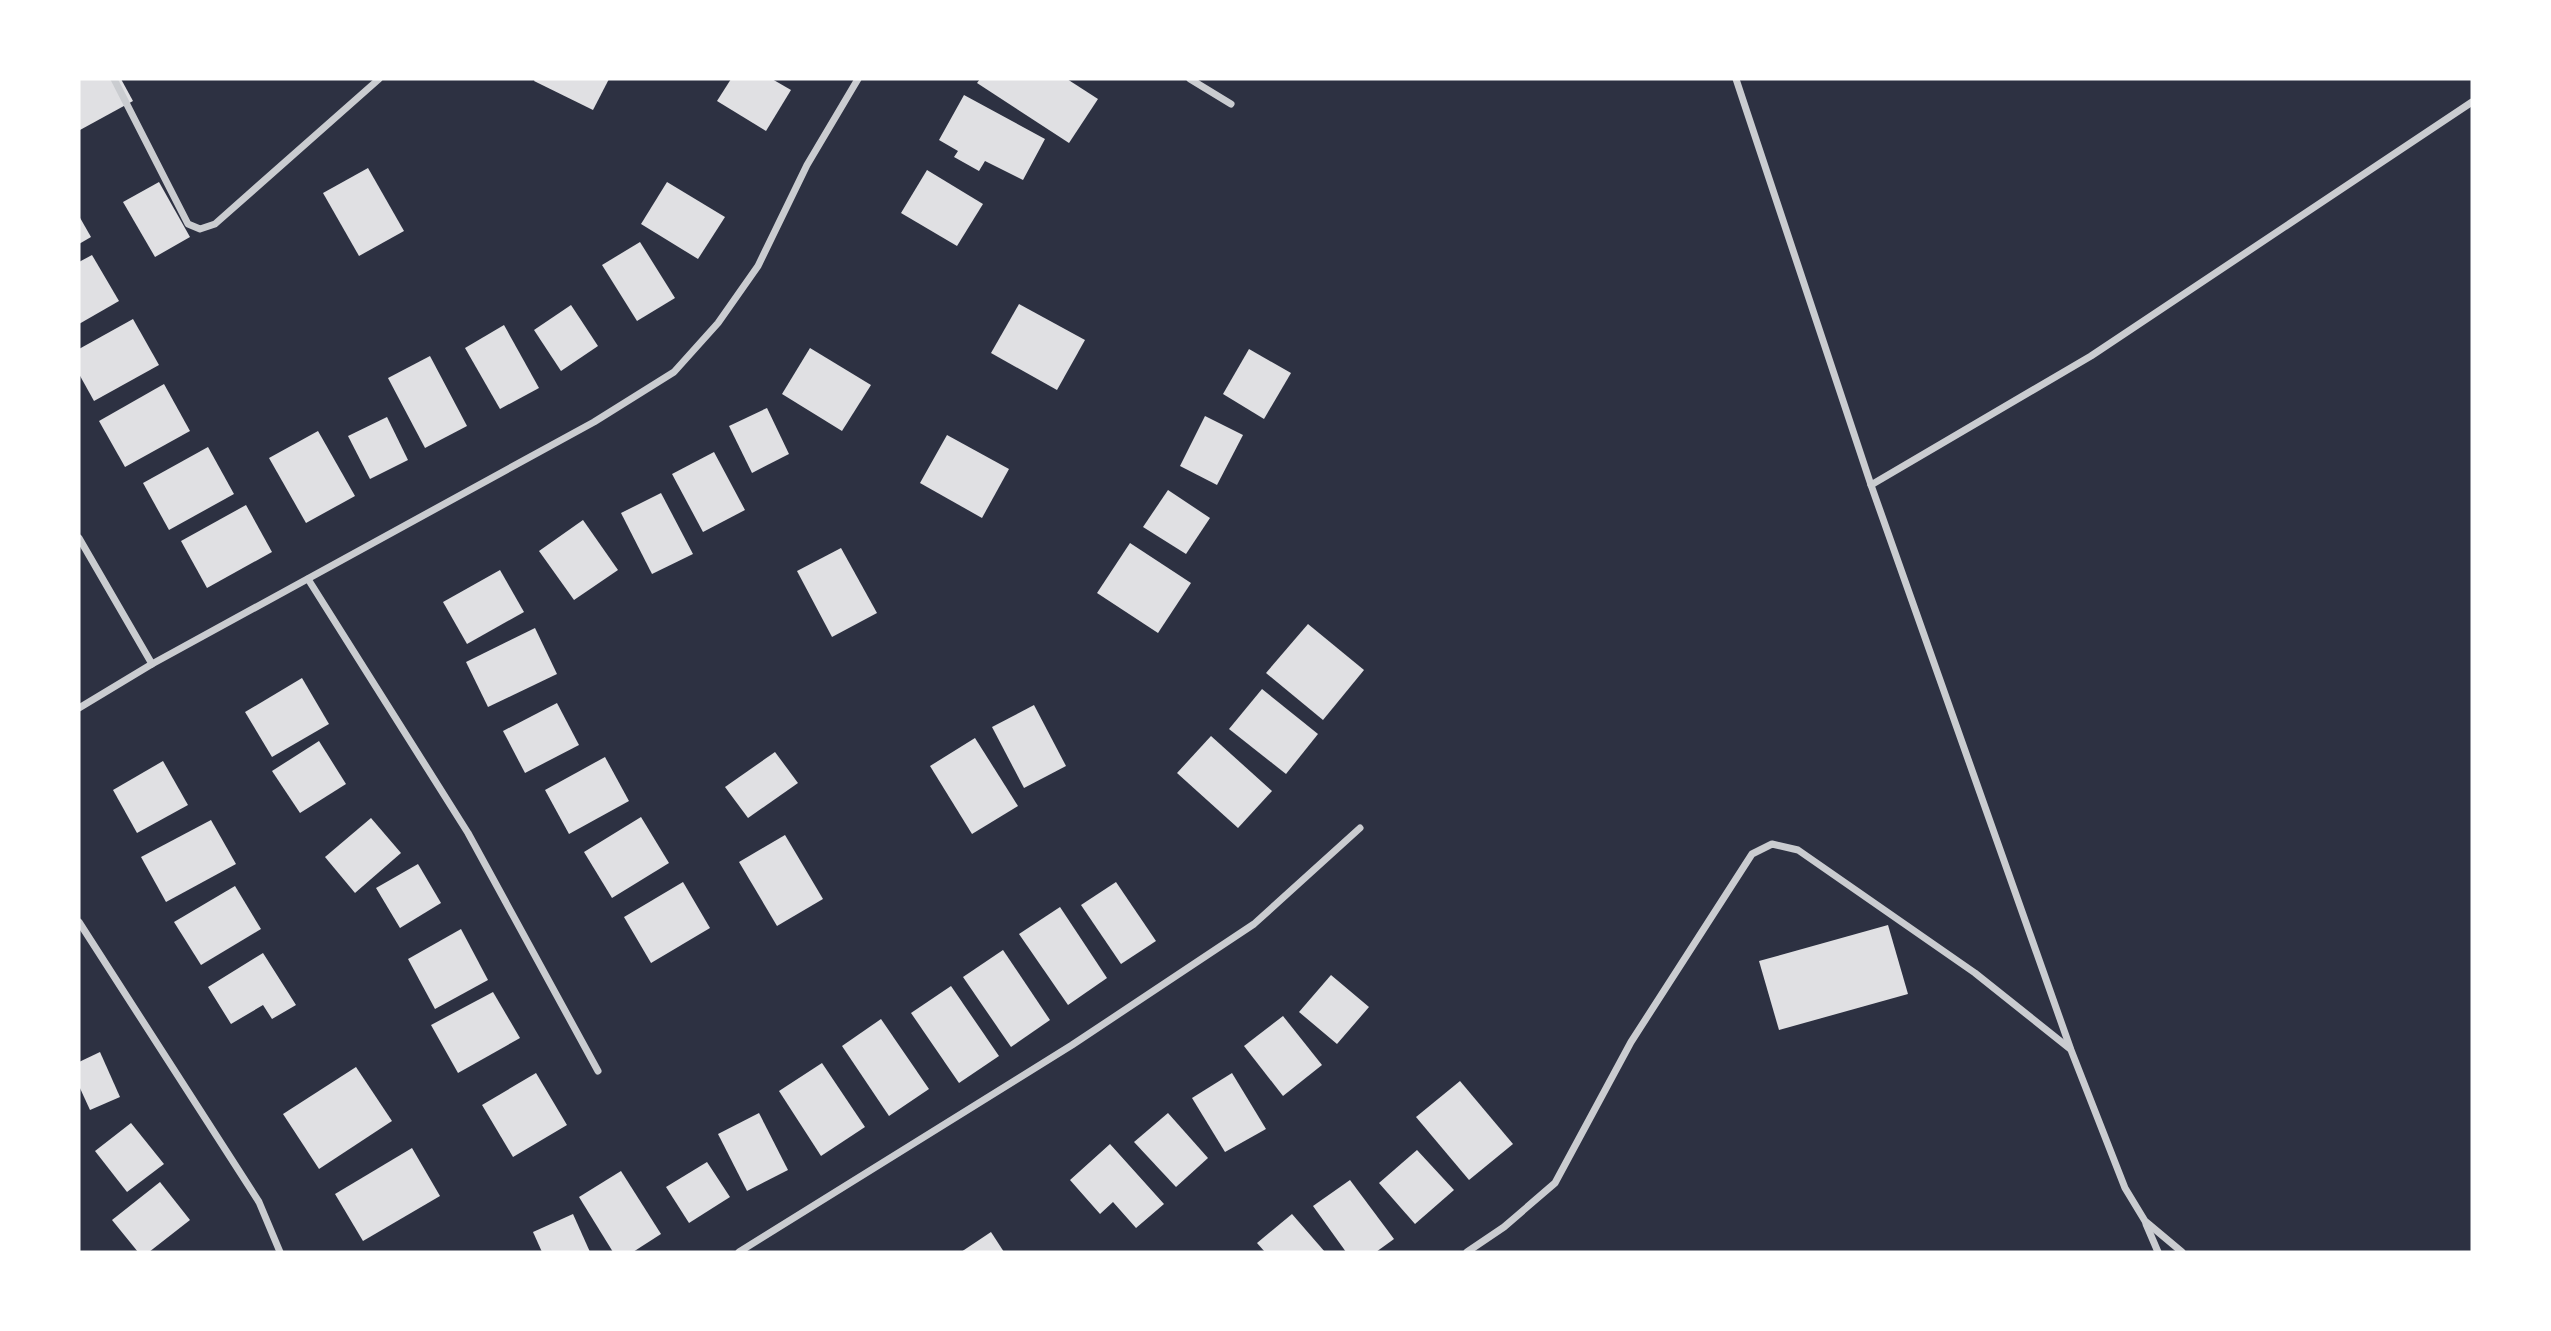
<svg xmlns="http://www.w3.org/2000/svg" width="2551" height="1331" font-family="Karla,sans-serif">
<rect width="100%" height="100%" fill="#2d3142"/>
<g fill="#e0e0e3">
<path d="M79 79H121L133 101 80 130Z"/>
<path d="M535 79H609L593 110 534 81Z"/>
<path d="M731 79H772L791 90 766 131 717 101Z"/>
<path d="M980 79H1067L1098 99 1069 143 977 83Z"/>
<path d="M964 95 1045 139 1023 180 985 161 979 171 954 157 958 151 939 140Z"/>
<path d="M368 168 404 231 359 256 323 193Z"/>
<path d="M927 170 983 204 957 246 901 213Z"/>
<path d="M159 182 190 237 155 257 123 202Z"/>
<path d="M667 182 725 217 698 259 641 224Z"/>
<path d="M79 216 91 237 79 244Z"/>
<path d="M640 242 675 298 637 321 602 265Z"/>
<path d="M92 255 119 301 79 324V262Z"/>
<path d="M1019 304 1085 340 1057 390 991 353Z"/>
<path d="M571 305 598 346 561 371 534 330Z"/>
<path d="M133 319 159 365 94 401 79 374V349Z"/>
<path d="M504 325 539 388 500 409 465 348Z"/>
<path d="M810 348 871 385 842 431 782 394Z"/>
<path d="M1249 349 1291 373 1264 419 1223 394Z"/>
<path d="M430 356 467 426 425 448 388 378Z"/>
<path d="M164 384 190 431 125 467 99 421Z"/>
<path d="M767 408 789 454 752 473 729 426Z"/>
<path d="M1205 416 1243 435 1217 485 1180 466Z"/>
<path d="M387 417 408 460 370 479 348 436Z"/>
<path d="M318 431 355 496 306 523 269 458Z"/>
<path d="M947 435 1009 469 982 518 920 483Z"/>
<path d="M208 447 234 494 169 530 143 483Z"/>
<path d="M714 452 745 510 703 532 672 474Z"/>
<path d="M1168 490 1210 518 1186 554 1143 527Z"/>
<path d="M661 493 693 554 652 574 621 513Z"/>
<path d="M246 505 272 552 207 588 181 541Z"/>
<path d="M583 520 618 570 574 600 539 551Z"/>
<path d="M1130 543 1191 583 1158 633 1097 593Z"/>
<path d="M841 548 877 613 832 637 797 571Z"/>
<path d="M500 570 524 612 467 644 443 602Z"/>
<path d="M1308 624 1364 670 1323 720 1266 673Z"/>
<path d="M535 628 557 674 488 707 466 662Z"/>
<path d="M302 678 329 724 272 757 245 712Z"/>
<path d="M1262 689 1318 734 1286 774 1229 729Z"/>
<path d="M557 703 579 745 525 773 503 731Z"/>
<path d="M1034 705 1066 766 1024 788 992 727Z"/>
<path d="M1211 736 1272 791 1238 828 1177 773Z"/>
<path d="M975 738 1018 806 972 834 930 766Z"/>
<path d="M319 741 346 784 300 813 272 771Z"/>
<path d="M775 752 798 783 748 818 725 787Z"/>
<path d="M605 757 629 801 569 834 545 790Z"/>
<path d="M163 761 188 805 137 833 113 790Z"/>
<path d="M641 817 669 863 612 898 584 852Z"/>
<path d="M371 818 401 853 355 893 325 857Z"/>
<path d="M211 820 236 864 166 902 141 857Z"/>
<path d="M785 835 823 899 777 926 739 862Z"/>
<path d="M418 864 441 903 400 928 376 888Z"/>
<path d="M683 882 710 928 651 963 624 917Z"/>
<path d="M1116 882 1156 941 1121 964 1081 905Z"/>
<path d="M235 886 261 929 201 965 174 922Z"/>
<path d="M1060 907 1107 978 1068 1005 1019 934Z"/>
<path d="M1888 925 1908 994 1779 1030 1759 961Z"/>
<path d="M461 929 488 980 435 1009 408 959Z"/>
<path d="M1003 950 1050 1020 1011 1047 963 977Z"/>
<path d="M263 953 296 1005 272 1019 263 1005 231 1024 208 987Z"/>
<path d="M1331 975 1369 1007 1337 1044 1299 1012Z"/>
<path d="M951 986 999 1056 959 1083 911 1013Z"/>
<path d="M493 992 520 1038 458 1073 431 1025Z"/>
<path d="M1283 1016 1322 1065 1283 1096 1244 1046Z"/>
<path d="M881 1019 929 1089 889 1116 842 1046Z"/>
<path d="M100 1052 120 1097 90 1110 79 1086V1062Z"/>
<path d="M822 1063 865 1127 821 1156 779 1091Z"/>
<path d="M356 1067 392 1121 319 1169 283 1114Z"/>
<path d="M536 1073 567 1125 513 1157 482 1105Z"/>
<path d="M1232 1073 1266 1129 1225 1152 1192 1098Z"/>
<path d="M1460 1081 1513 1144 1469 1180 1416 1117Z"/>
<path d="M759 1113 788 1170 747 1191 718 1134Z"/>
<path d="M1168 1113 1208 1158 1176 1187 1134 1142Z"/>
<path d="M131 1123 164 1164 127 1192 95 1151Z"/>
<path d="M1110 1144 1164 1204 1136 1228 1113 1202 1100 1214 1070 1180Z"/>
<path d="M412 1148 440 1196 363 1241 335 1194Z"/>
<path d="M1417 1150 1454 1190 1415 1224 1379 1183Z"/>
<path d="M707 1162 730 1197 689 1223 666 1187Z"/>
<path d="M621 1171 661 1234 633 1252H613L579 1197Z"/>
<path d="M1350 1180 1394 1239 1376 1252H1346L1313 1206Z"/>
<path d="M160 1182 190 1220 149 1252H138L112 1220Z"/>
<path d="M573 1214 590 1252H542L533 1232Z"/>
<path d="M1292 1214 1325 1252H1265L1257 1243Z"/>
<path d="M991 1232 1004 1252H961Z"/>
</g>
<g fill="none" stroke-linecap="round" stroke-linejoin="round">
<g stroke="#caccd0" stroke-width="7">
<path d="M114 79 188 224 200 229 215 224 379 79"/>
<path d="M1190 79 1231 104"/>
<path d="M1736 79 1871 485 2071 1050 2125 1188 2145 1221 2182 1252"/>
<path d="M1871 485 2091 356 2472 102"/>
<path d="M79 538 152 664"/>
<path d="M308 579 468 833 598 1071"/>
<path d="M79 708 152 664 594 422 674 372 718 323 758 266 807 165 858 79"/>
<path d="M79 922 259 1202 280 1252"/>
<path d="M2146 1224 2158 1252"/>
<path d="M739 1252 1072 1045 1254 924 1360 828"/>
<path d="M1467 1252 1504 1227 1555 1183 1631 1042 1752 854 1772 844 1798 850 1975 973 2069 1048"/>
</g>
</g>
<rect width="2551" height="1331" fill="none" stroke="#ffffff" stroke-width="161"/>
</svg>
